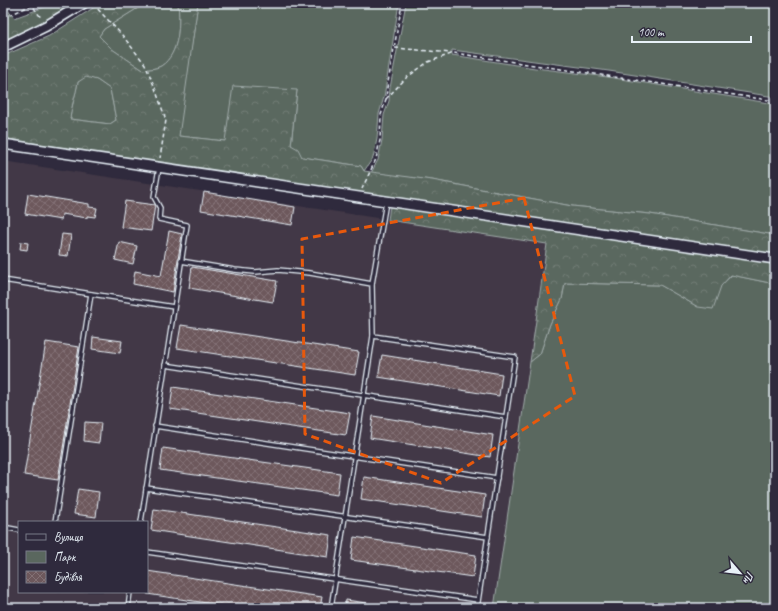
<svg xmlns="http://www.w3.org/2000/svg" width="778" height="611" font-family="Caveat,sans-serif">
<defs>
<pattern id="forest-crowns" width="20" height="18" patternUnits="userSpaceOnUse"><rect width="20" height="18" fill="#5a675e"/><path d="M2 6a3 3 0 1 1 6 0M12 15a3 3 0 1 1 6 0" fill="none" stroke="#727d76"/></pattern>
<pattern id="building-cross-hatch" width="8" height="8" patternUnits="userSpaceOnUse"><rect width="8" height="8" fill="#6d585c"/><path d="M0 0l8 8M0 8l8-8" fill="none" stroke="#827074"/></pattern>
</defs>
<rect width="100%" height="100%" fill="#2f2a3d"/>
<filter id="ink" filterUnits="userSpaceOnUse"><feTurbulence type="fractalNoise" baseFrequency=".025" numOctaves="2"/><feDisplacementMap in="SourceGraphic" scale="8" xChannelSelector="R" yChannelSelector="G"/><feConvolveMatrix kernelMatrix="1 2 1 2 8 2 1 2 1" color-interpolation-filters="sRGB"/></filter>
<g filter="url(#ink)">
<path fill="#423846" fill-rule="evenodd" d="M3 161 548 244 494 608H3ZM19 522H147V592H19Z"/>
<g fill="#5a675e" stroke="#a1acab">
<path d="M146 3H178C180 23 180 54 161 66 156 69 148 69 143 70L112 49 99 36 104 29Z"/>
<path d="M198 3H399L384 97 379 114 377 139 373 158 364 171 361 166 302 157 291 146 297 90 225 141 178 136Z"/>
<path d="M406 3H775V97L609 71 452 50V55L535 68 608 77 775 104V235L650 214 572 206 432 180 371 173 378 160 382 140 384 115 389 101 390 88Z"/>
<path d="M86 76 97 80 110 89 116 120 110 124 70 119C71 106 76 95 78 82Z"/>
<path d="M732 275 775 284V608H494L530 362 540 354 550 324 562 299 565 283 660 285 698 307Z"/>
</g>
<g fill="url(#forest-crowns)" stroke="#a1acab" fill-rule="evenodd">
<path d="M56 3H76L36 27 3 42V4L14 18Z"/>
<path d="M101 3H146L104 29 99 36 112 49 143 70C148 69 156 69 161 66 180 54 180 23 178 3H198L179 136 225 141 233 86 297 90 291 145 298 149 302 157 361 166 364 171 432 180 572 206 650 214 775 235V257L211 172 3 138V56L49 36ZM86 77 97 80 110 89 116 120 110 124 70 119C71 106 76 95 78 82Z"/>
<path d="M390 206 775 263V284L731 275 721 286 713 309 698 307 660 285 565 283 562 299 550 324 540 354 530 362 547 244 388 220Z"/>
</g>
<g fill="url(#building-cross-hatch)" stroke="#e8f1f8">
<path d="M204 192 295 207 292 225 201 210Z"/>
<path d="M28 194 89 204V207L97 208 95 217 87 216V218L62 214 61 220 25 214Z"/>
<path d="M125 201 155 205 151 231 121 227Z"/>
<path d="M169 231 182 234 173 292 133 284 135 271 161 276Z"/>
<path d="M62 234 71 235 68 256 59 255Z"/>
<path d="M21 242 28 243 27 250 20 249Z"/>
<path d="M119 242 137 246 133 264 115 260Z"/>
<path d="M192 267 277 281 273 302 189 288Z"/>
<path d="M181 325 359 352 355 375 177 348Z"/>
<path d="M93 337 122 341 120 353 92 349Z"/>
<path d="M46 342 79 347 58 480 24 475Z"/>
<path d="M382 355 502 374 499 396 378 377Z"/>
<path d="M173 387 350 413 346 435 170 409Z"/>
<path d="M373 416 493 435 490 457 370 438Z"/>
<path d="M85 422 101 423 99 443 84 441Z"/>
<path d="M163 448 340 473 337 495 160 470Z"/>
<path d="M364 477 485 495 482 517 361 499Z"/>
<path d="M78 489 99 492 96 517 74 514Z"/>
<path d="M154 509 331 535 328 557 151 530Z"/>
<path d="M354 537 476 555 473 577 351 560Z"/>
<path d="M147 571 322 597 320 608H240L147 594Z"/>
<path d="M346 600 373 604 372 608H345Z"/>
</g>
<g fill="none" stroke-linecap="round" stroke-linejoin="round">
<g stroke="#e8f1f8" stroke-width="6">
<g id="lane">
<path d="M181 261 235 270 255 272 278 270 310 273 372 284 373 336 331 608"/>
<path d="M3 280 174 307"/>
<path d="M372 284 386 202"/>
<path d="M373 336 515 357 477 608"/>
<path d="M165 365 506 417"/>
<path d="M155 426 497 478"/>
<path d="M146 488 488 537"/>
<path d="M55 522 91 294"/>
<path d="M141 522 187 225 159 219 160 208 154 197 159 168"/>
<path d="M3 527 19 530"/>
<path d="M147 552 478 600"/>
<path d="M128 608 130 592"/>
</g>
</g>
<g stroke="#e8f1f8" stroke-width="12">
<g id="secondary">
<path d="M3 47 46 26 84 3"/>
<path d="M3 144 775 259"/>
</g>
</g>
<g stroke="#e8f1f8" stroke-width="1.5" stroke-dasharray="4 3" stroke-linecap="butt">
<path d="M93 4 122 35 145 64 155 88 166 120 160 158"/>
<path d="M32 5 43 3"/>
<path d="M3 18 32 5 42 19"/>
<path d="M395 48 452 53"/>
<path d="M386 99 406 78 428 62 454 53 775 101"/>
<path d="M362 189 376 159 380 140 381 115 386 99 387 88 402 3"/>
</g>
<use href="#lane" stroke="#2f2a3d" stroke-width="3.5"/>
<use href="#secondary" stroke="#2f2a3d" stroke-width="9"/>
</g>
</g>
<path fill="none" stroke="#e8590c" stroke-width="3" stroke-dasharray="8 5" stroke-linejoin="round" d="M524 198 575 396 441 483 305 434 302 239Z"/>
<rect width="778" height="611" fill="none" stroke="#2f2a3d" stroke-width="16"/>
<rect x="8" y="8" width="762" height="595" fill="none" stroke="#e8f1f8" stroke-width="1.5" filter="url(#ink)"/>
<rect x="18" y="521" width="130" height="72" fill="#2f2a3d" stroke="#797a88"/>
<rect x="26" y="534" width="20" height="6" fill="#2f2a3d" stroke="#797a88"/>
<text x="54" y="541" font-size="12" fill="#e8f1f8">Вулиця</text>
<rect x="26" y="551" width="20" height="12" fill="#5a675e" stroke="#797a88"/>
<text x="54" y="561" font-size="12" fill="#e8f1f8">Парк</text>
<rect x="26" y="571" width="20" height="12" fill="url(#building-cross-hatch)" stroke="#797a88"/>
<text x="54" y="581" font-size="12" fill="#e8f1f8">Будівля</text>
<g transform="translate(740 573) rotate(118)" stroke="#2f2a3d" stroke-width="3" paint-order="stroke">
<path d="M0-3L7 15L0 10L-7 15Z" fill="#e8f1f8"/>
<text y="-6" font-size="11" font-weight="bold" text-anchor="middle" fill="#e8f1f8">Пн</text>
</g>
<path d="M632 36v6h119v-6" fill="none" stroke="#e8f1f8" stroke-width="2"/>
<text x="638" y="36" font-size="12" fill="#e8f1f8" stroke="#2f2a3d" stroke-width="3" paint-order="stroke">100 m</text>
</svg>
